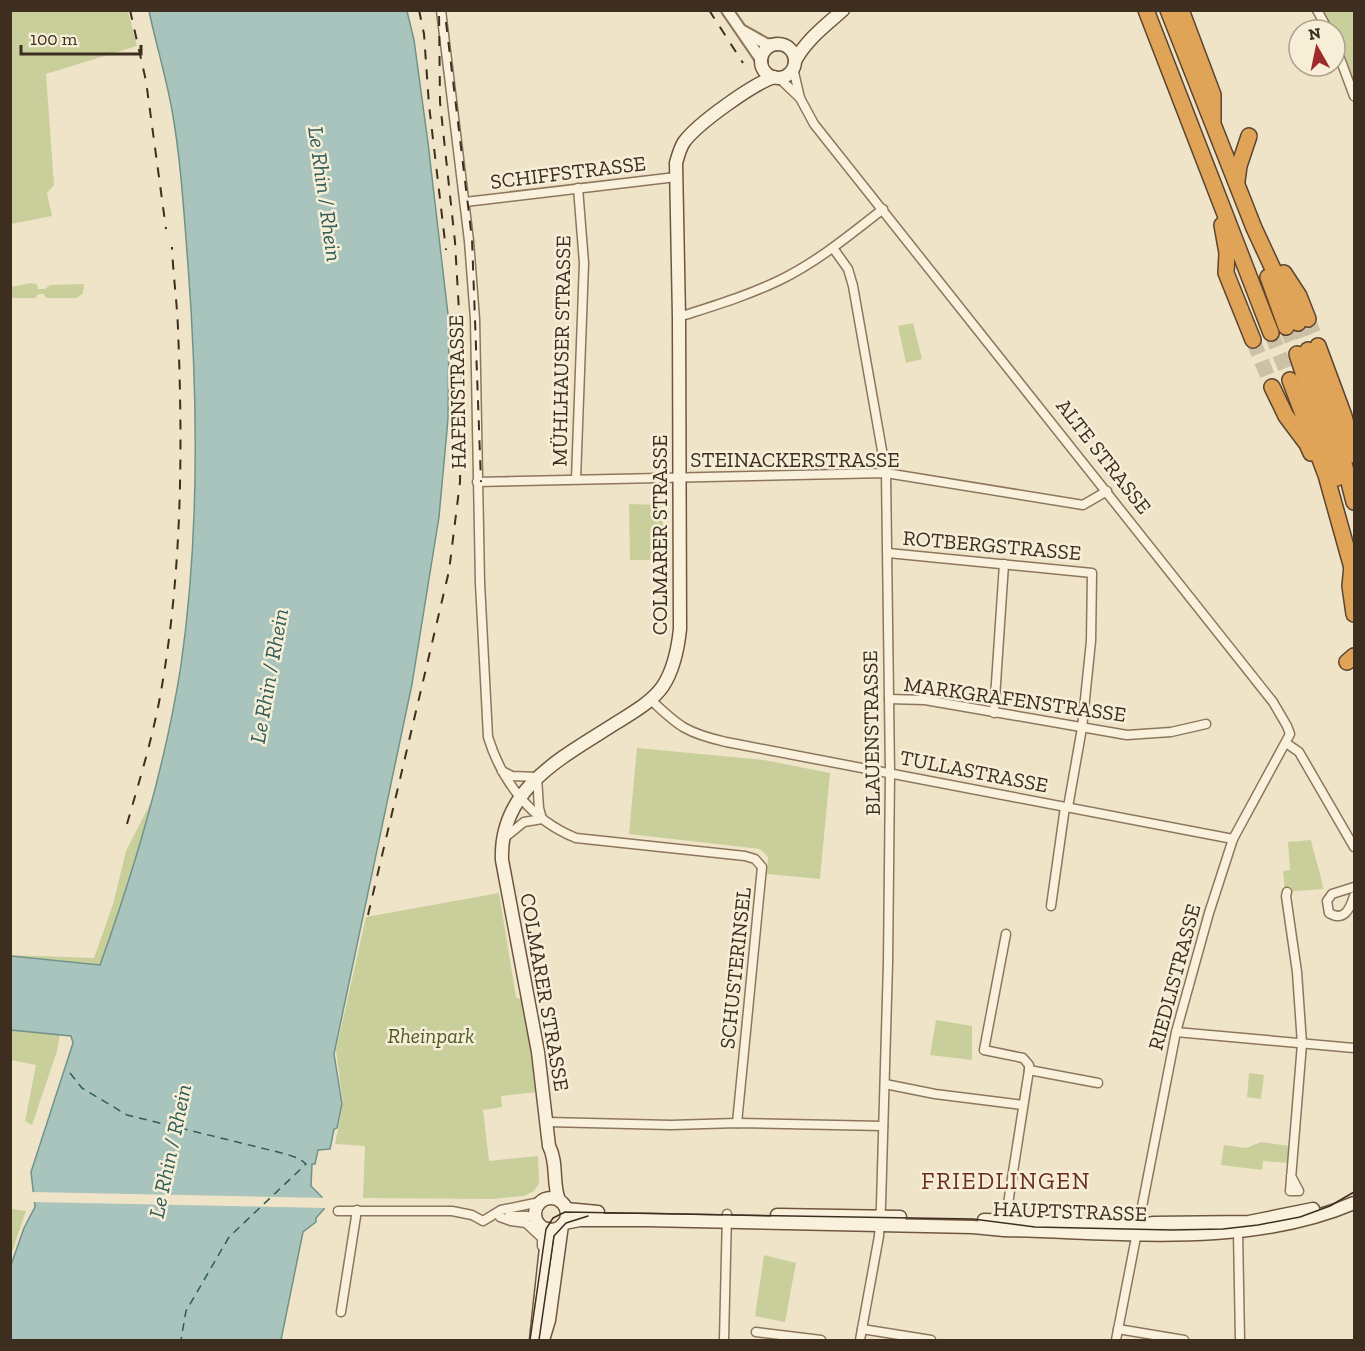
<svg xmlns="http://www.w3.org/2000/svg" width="1365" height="1351" font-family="'Zilla Slab',serif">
<rect width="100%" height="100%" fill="#f0e4c8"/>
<g fill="#c9cf9b">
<path d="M11 10 128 11 137 46 46 74 54 185 47 193 52 216 11 224Z"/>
<path d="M1323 11H1354V82L1335 30Z"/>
<path d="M31 283 37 284 38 289H45L50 285 84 284 83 293 77 298H46L44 294H38L36 298H11V287Z"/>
<path d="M913 323 922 359 906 363 898 326Z"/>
<path d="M629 504 660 505 663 514V560H630Z"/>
<path d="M637 748 764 760 830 773 820 879 767 874 768 857 760 849 629 834Z"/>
<path d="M153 798 131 880 100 966 11 956V955L94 958 113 904 126 851Z"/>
<path d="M1311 840C1314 857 1321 871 1323 889L1285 892 1283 871 1290 870 1288 842Z"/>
<path d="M499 893 516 997 522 1000 537 1092 501 1096 502 1107 483 1110 489 1161 538 1156 539 1184 534 1191 524 1196 493 1199 363 1198 365 1146 335 1144 343 1104 336 1050 366 917Z"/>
<path d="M936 1020 972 1026V1060L930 1055Z"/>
<path d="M10 1030 60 1034 57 1051 32 1125 25 1121 36 1065 11 1060Z"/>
<path d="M1249 1073 1264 1075 1261 1099 1247 1097Z"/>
<path d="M1261 1142 1290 1146 1289 1163 1263 1161 1262 1170 1221 1165 1224 1145 1246 1148Z"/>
<path d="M11 1209 26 1211 11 1255 10 1209Z"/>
<path d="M764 1255 796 1263 785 1322 755 1316Z"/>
</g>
<path fill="#a9c4bc" stroke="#6f938a" stroke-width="1.5" d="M149 11H407L414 40 428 143 449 323 448 419 439 517 412 684 334 1054 342 1104 337 1128 334 1129 330 1149 318 1150 315 1164H312L311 1186 322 1197 324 1209 316 1218V1222L303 1232 281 1340H11V1265L24 1228 35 1207 31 1172 73 1043 71 1036 11 1030V956L100 965C135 868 165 768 181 665 200 533 198 397 188 265 184 214 181 161 172 110 166 77 156 44 149 11Z"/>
<path fill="#f0e4c8" d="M30 1192 325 1198 326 1208 31 1202Z"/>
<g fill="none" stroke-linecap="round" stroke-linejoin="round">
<path stroke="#2f5d5a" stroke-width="1.5" stroke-dasharray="8 6" stroke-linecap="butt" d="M70 1073 82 1088 127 1115 286 1154 300 1159 306 1164 229 1237 186 1311 181 1340"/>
<g stroke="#ccc0a6" stroke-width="15" stroke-dasharray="15 8" stroke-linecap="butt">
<path d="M1308 319 1318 346"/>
<path d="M1298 323 1308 350"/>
<path d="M1286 327 1297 354"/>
<path d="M1271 333 1290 380"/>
<path d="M1253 340 1272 387"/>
</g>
<g stroke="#8d765c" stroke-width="11">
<g id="minor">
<path d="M441 10 469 241 475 319 480 583 488 737C502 782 531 820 576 838L745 856 755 859 762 867 737 1123"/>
<path d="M1317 10 1328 30"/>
<path d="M1335 45 1354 96"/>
<path d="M793 68 800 98"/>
<path d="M778 77 800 98 814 124 1273 702 1287 726 1290 734 1233 839 1209 913 1176 1032 1116 1340"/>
<path d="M465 202 676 177"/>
<path d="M833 248 848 269 853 286 886 473 890 773 888 963 881 1205 879 1236 860 1340"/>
<path d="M679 317C713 306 747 296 780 280 817 262 850 235 883 209"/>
<path d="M576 479 584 263 578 188"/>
<path d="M477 482 886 473 1083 505 1107 491"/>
<path d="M888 553 1092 573 1091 641 1082 728 1068 807"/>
<path d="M650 699C679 727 687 733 726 742L1233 839"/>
<path d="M889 699 925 700 1127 735 1171 732 1206 724"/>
<path d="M994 713 1004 564"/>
<path d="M1286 743 1299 752 1354 847"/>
<path d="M502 771 512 776 537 777 539 808 542 819"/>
<path d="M503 839 524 822 542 819"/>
<path d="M1354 887 1332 894 1327 901 1329 913C1344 922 1350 909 1354 896"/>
<path d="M1287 892 1286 896 1297 972 1302 1044 1290 1191H1299L1291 1176"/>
<path d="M1051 906 1065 807"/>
<path d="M1176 1032 1354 1048"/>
<path d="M1029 1070 1098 1083"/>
<path d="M885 1084 935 1094 1023 1105"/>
<path d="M547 1122 671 1125 737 1123 883 1126"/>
<path d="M338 1211H452L472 1215 483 1221 501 1210 540 1202"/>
<path d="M509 1216H527L536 1218"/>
<path d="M500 1217 511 1221 526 1223 542 1238V1246"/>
<path d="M1005 1223 1029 1070V1065L1023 1058 984 1050 1006 934"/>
<path d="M1238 1232 1240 1340"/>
<path d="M341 1312 357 1210"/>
<path d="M862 1329 931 1340"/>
<path d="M1118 1329 1184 1340"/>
<path d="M756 1332 821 1340"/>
<path d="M724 1340 727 1214"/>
</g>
</g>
<g stroke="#8d765c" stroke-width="14">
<g id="tertiary">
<path d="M727 10 762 61"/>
<path d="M743 31 766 44 775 45"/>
</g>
</g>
<g stroke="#6f573f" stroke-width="15">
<g id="secondary">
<circle cx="778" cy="61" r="17"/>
<path d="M795 61C806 40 826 25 843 10"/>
<circle cx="551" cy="1214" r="16"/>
<path d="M559 1200C552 1183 558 1163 549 1146L538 1052 502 860C499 788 563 757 616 723 632 713 652 702 663 686 674 669 678 648 680 629L679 317 676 163C678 156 680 148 684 142 698 123 753 84 774 77"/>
<path d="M566 1209 598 1212"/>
<path d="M777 1215 900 1217"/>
<path d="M984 1220 1140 1225 1154 1223 1249 1222 1313 1209"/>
<path d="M564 1223 580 1220H646L973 1227 1004 1230C1119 1232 1246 1249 1354 1203"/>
<path d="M536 1340 548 1229"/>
<path d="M543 1340 549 1320 562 1225"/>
</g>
</g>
<g stroke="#5b4430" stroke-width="18">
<g id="motorway">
<path d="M1146 10 1271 333"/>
<path d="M1168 10 1254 228 1298 323"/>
<path d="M1181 10 1213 95V120"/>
<path d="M1237 181 1239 166 1249 136"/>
<path d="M1222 225 1227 253 1226 273 1253 340"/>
<path d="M1284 273 1299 296 1308 319"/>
<path d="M1268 277 1286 327"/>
<path d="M1318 346 1344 416 1354 455"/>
<path d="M1308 350 1333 420 1354 502"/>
<path d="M1297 354 1337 478"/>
<path d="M1290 380 1326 475 1354 575"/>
<path d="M1272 387 1286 416 1307 444 1311 453"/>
<path d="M1352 566 1350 586 1354 614"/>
<path d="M1347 662 1354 656"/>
</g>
</g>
<use href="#minor" stroke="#faf1dc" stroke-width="8"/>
<use href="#tertiary" stroke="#faf1dc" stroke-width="10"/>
<use href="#secondary" stroke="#faf1dc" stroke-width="12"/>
<use href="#motorway" stroke="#e0a458" stroke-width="15"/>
<g stroke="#3d2e20" stroke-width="1.5">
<path d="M530 1340 546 1229 553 1218 565 1212 973 1219 1035 1227 1172 1230 1223 1229 1258 1225 1300 1217 1330 1206 1354 1192"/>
<path d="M539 1340 554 1236 566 1223 588 1216"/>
</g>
<g stroke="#3d2e20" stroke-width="2" stroke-dasharray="10 10" stroke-linecap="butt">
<path d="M130 10 146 81 166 229"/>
<path d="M419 10 424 34 429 105 446 250"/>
<path d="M709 10 743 63"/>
<path d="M446 22 472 239 481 482"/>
<path d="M127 824C139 782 152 740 160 697 182 576 183 451 178 329 177 301 173 274 172 247"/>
<path d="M368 915 449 571 460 482 462 363 455 242 440 102 439 10"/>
</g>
</g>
<g text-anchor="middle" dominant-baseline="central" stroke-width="5" stroke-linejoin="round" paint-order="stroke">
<g font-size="21" fill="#3d2e20" stroke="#f7eed8">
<text transform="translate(568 172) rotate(-7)">SCHIFFSTRASSE</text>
<text transform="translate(561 351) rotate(-89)">MÜHLHAUSER STRASSE</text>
<text transform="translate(457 392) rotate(-91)">HAFENSTRASSE</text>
<text transform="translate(1104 456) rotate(52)">ALTE STRASSE</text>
<text x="795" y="459">STEINACKERSTRASSE</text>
<text transform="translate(659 535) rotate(-90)">COLMARER STRASSE</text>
<text transform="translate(992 545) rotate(5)">ROTBERGSTRASSE</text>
<text transform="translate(1015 699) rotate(8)">MARKGRAFENSTRASSE</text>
<text transform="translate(871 733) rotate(-91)">BLAUENSTRASSE</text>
<text transform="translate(974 771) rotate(11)">TULLASTRASSE</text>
<text transform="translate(735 968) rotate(-84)">SCHUSTERINSEL</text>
<text transform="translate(1174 977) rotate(-75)">RIEDLISTRASSE</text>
<text transform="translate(545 992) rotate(80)">COLMARER STRASSE</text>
<text transform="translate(1070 1211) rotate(2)">HAUPTSTRASSE</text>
</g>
<g font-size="21" font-style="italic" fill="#4d5a26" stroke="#f7eed8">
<text x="431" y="1035">Rheinpark</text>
</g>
<g font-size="22" font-style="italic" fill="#2f5d5a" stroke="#f7eed8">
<text transform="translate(325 194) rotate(82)">Le Rhin / Rhein</text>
<text transform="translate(269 676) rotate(-80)">Le Rhin / Rhein</text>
<text transform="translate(170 1151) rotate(-78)">Le Rhin / Rhein</text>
</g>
<g font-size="24" letter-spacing="1.5" fill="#6b2e1e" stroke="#f7eed8">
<text x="1006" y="1180">FRIEDLINGEN</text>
</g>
</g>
<rect width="1365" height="1351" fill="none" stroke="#3d2e20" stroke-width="24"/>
<g transform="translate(1317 48) rotate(351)"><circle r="28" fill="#f7eed8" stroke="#ada18e" stroke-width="1.5"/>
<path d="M0-4.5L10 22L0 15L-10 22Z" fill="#9e2a2b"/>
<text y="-9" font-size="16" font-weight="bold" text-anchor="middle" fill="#3d2e20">N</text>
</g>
<path d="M21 45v9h120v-9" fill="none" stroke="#3d2e20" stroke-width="3"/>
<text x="30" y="45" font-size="18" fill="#3d2e20" stroke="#f7eed8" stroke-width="4.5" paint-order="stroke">100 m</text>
</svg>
